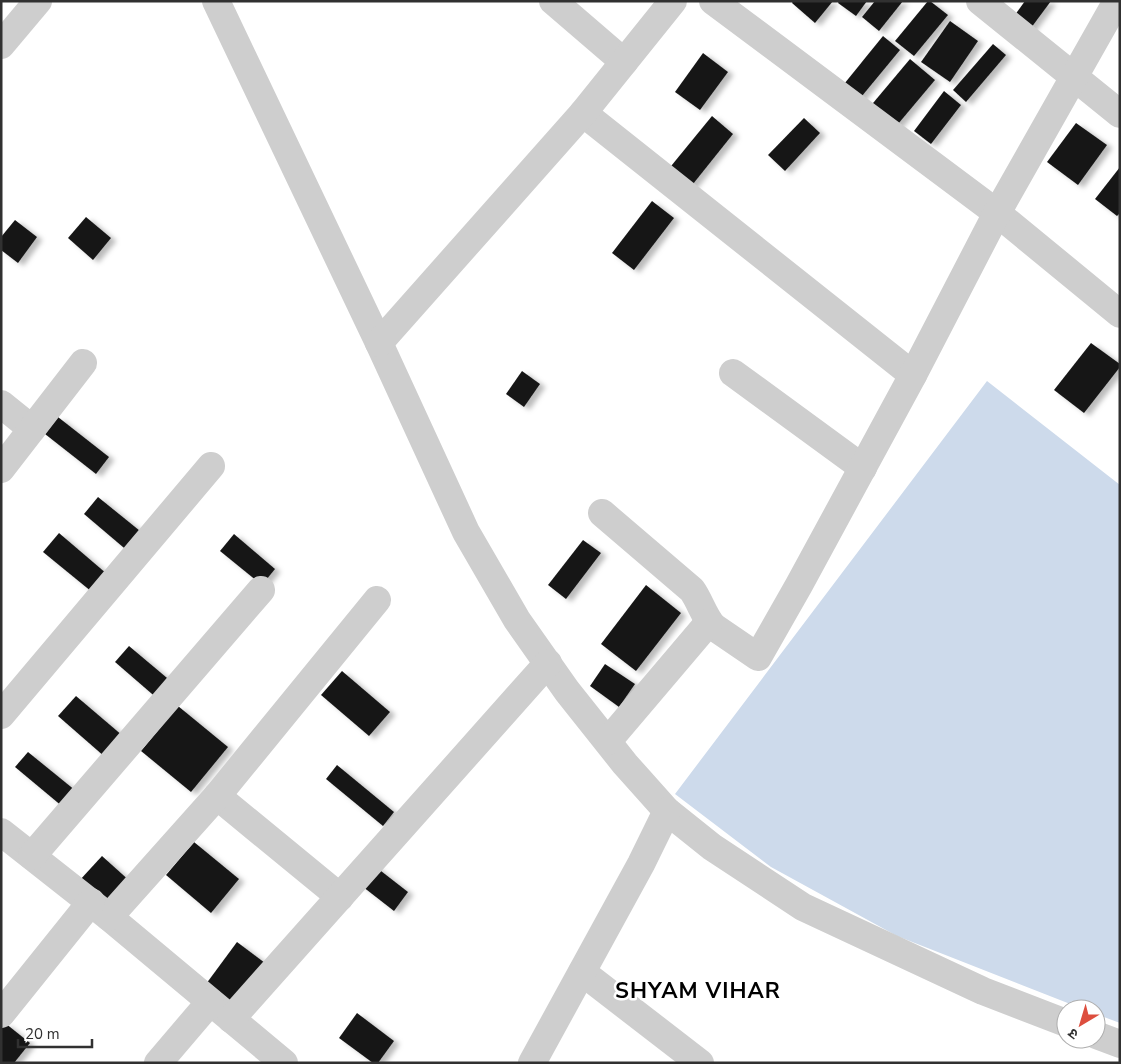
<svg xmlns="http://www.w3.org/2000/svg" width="1121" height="1064" font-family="'Nunito Sans','Noto Sans Devanagari',sans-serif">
<defs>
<filter id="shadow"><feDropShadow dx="5.5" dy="3" stdDeviation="2.5" flood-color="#0004"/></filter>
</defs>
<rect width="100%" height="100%" fill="#fff"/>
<path fill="#cddaeb" d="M987 381 1120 485V1023L1096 1014V1009H1083L897 936 771 867 675 794Z"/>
<g fill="#181818" filter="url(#shadow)">
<path d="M793 1H833L815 23 792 3Z"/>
<path d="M839 1H867L856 16 838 3Z"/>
<path d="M875 1H903L879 31 862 17Z"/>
<path d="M928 1H930L948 15 914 56 895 41Z"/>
<path d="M1025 1H1051L1028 32 1012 19Z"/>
<path d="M950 21 978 41 950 82 921 62Z"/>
<path d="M883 36 900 50 857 102 840 89Z"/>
<path d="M993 44 1006 55 966 102 953 90Z"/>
<path d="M703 53 728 72 700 110 675 92Z"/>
<path d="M910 59 935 80 893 130 868 109Z"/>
<path d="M944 91 961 105 931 144 914 131Z"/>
<path d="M712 116 733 134 689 189 667 171Z"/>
<path d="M804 118 820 133 785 171 768 155Z"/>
<path d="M1076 123 1107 145 1078 185 1047 162Z"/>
<path d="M1120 167V213L1117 216 1095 199Z"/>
<path d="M652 201 674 218 634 270 612 253Z"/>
<path d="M86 217 111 238 93 260 68 238Z"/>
<path d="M15 220 37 237 18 263 1 250V237Z"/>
<path d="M1091 343 1120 364V367L1084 413 1054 390Z"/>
<path d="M522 371 540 384 524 407 506 394Z"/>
<path d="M58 417 109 457 96 474 45 434Z"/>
<path d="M98 497 145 535 130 553 84 514Z"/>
<path d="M59 533 107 574 92 592 43 552Z"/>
<path d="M234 534 275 569 262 585 220 551Z"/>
<path d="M583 540 601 553 566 599 548 585Z"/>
<path d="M646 585 681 613 636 671 601 644Z"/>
<path d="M129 646 173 683 159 700 115 662Z"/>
<path d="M605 664 635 684 619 707 590 686Z"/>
<path d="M342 671 390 712 369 736 321 695Z"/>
<path d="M76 696 123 736 105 757 58 716Z"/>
<path d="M178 706 228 747 191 792 141 751Z"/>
<path d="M28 752 76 791 63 807 15 767Z"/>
<path d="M337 765 394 812 383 826 326 779Z"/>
<path d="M194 842 239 879 211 913 166 875Z"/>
<path d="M102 856 132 883 109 908 79 881Z"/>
<path d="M372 864 408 892 394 911 358 883Z"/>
<path d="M237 942 265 963 234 1005 206 984Z"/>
<path d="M357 1013 394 1041 378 1063H373L339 1038Z"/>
<path d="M5 1023 30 1043 14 1063H1V1028Z"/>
</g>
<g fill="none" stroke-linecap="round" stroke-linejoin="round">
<g stroke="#cecece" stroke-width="28">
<path d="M216 1 379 343 466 532 517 620 567 691 625 764 667 811 712 847 803 907 983 991 1066 1023"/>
<path d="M553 1 624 62"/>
<path d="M713 1 997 213 1120 314"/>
<path d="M980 1 1120 114"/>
<path d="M1 45 38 1"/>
<path d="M583 113 913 375"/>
<path d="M379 343 583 113 673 1"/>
<path d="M733 373 863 468"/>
<path d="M1 404 32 429"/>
<path d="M1 469 83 363"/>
<path d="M602 513 692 590C700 601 705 619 714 627L758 657 799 585 913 375 997 213 1117 1"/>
<path d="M1 715 211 466"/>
<path d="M608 741 709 622"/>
<path d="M217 796 340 897"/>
<path d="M1 832 109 917 284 1063"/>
<path d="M32 856 261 590"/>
<path d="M109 917 217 796 377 600"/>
<path d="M582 972 700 1063"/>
<path d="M1 1014 91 902"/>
<path d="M231 1019 548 663"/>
<path d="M1096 1035 1120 1044"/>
<path d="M158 1063 210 1002"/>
<path d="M532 1063 641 864 667 811"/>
</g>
</g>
<g text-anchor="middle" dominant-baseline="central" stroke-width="5" stroke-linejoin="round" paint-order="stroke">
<g font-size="22" font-weight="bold" letter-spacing="1" fill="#000" stroke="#fff">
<text x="698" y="991">SHYAM VIHAR</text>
</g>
</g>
<rect width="1121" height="1064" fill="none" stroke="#313131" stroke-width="5"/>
<g transform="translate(1081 1024) rotate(218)"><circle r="24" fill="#ffffff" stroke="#adadad"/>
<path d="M0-4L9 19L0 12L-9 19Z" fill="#dd4e3e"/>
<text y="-8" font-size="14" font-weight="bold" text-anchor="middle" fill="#313131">उ</text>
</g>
<path d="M18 1039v8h74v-8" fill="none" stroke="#313131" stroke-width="2.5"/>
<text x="25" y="1039" font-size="15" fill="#313131" stroke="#ffffff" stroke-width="4" paint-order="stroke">20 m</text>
</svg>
